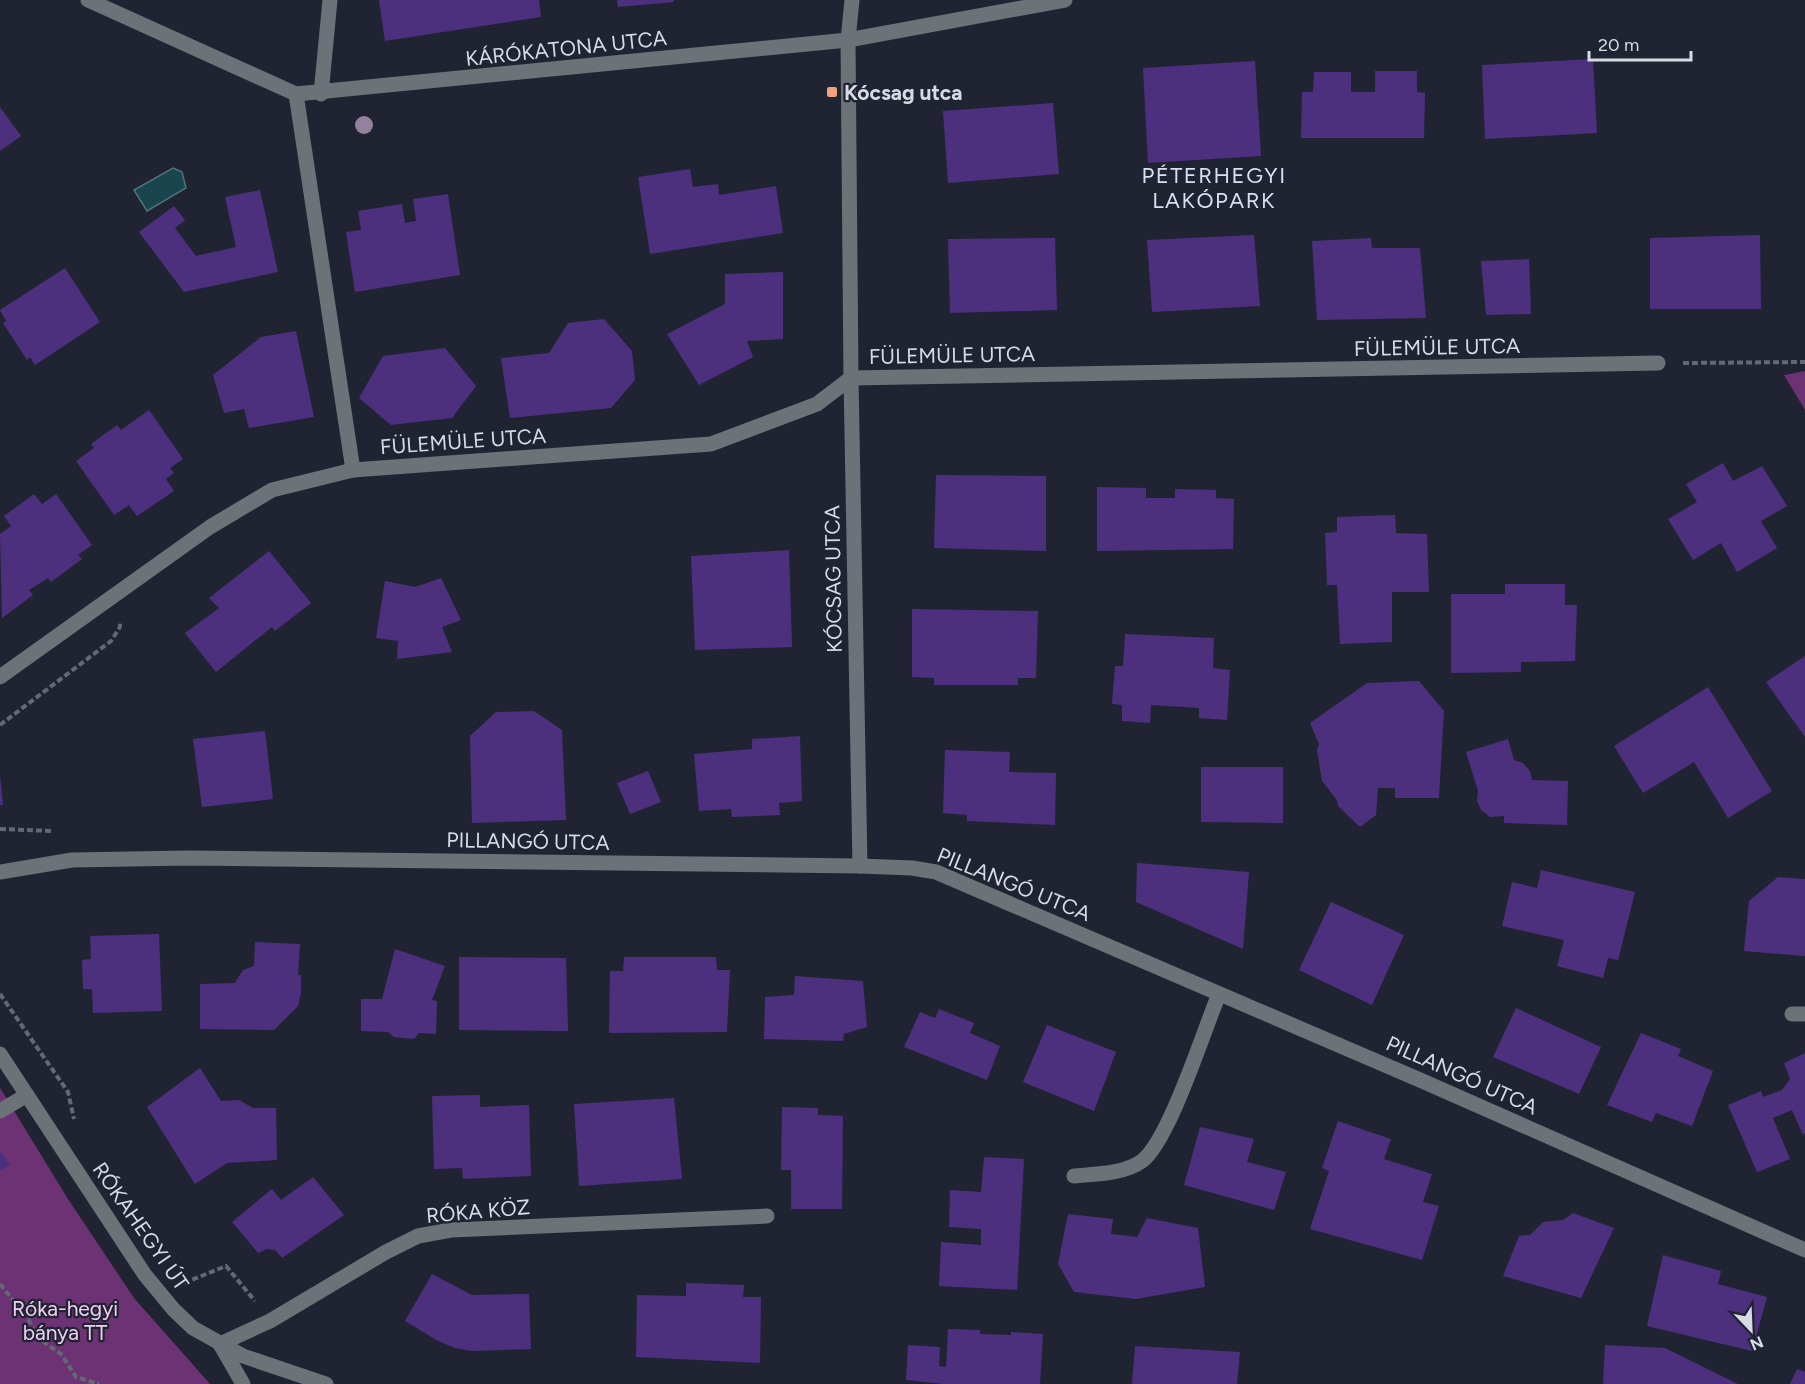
<svg xmlns="http://www.w3.org/2000/svg" width="1805" height="1384" font-family="Figtree,sans-serif">
<rect width="100%" height="100%" fill="#202432"/>
<g fill="#6c3273">
<path d="M1805 371V410L1784 375Z"/>
<path d="M0 1088 68 1199 134 1298 210 1384H0Z"/>
</g>
<path fill="#19454f" stroke="#52727c" stroke-width="1.5" d="M173 168 182 172 186 188 147 211 134 190Z"/>
<g fill="#4c307e">
<path d="M379 0H539L541 17 385 41Z"/>
<path d="M617 0H674V2L618 7Z"/>
<path d="M1593 59 1597 133 1485 139 1482 65Z"/>
<path d="M1255 61 1261 156 1148 163 1143 68Z"/>
<path d="M1375 71H1417V92L1425 93 1424 138H1301L1302 92H1313L1314 72H1351V92H1375Z"/>
<path d="M1053 103 1059 174 948 183 943 111Z"/>
<path d="M0 107 21 136 0 151Z"/>
<path d="M690 169 693 187 718 184 719 195 776 186 783 233 650 254 638 177Z"/>
<path d="M260 190 278 272 184 292 139 232 174 206 185 220 175 228 196 256 236 247 225 197Z"/>
<path d="M448 194 460 275 355 292 346 232 361 230 358 211 402 204 405 223 416 221 413 199Z"/>
<path d="M1254 235 1260 306 1152 312 1147 240Z"/>
<path d="M1760 235 1761 309H1650V238Z"/>
<path d="M1055 238 1057 310 950 313 948 239Z"/>
<path d="M1371 238 1372 248H1420L1426 318 1317 320 1312 241Z"/>
<path d="M1529 259 1531 314 1486 315 1481 261Z"/>
<path d="M65 268 100 322 35 365 30 357 27 360 3 323 6 321 0 310Z"/>
<path d="M783 272V339L747 341 753 357 699 385 667 334 725 304V274Z"/>
<path d="M604 319 632 351 635 380 611 408 510 418 501 358 549 353 568 323Z"/>
<path d="M296 331 314 417 249 428 244 409 224 413 213 375 261 337Z"/>
<path d="M445 348 476 386 452 418 391 425 359 398 383 356Z"/>
<path d="M149 410 183 459 170 468 174 473 166 479 174 491 137 516 129 505 114 515 76 461 94 448 91 444 117 425 121 430Z"/>
<path d="M1723 463 1733 481 1762 466 1787 506 1761 521 1777 548 1737 572 1721 543 1693 560 1668 519 1697 502 1686 484Z"/>
<path d="M936 475 1046 476V551L934 548Z"/>
<path d="M1097 487 1146 488V498H1175V489L1216 490V498L1234 499 1233 549 1097 551Z"/>
<path d="M34 494 42 504 56 494 92 545 78 555 82 559 51 582 48 578 29 590 33 595 2 618 0 534 11 526 4 516Z"/>
<path d="M1395 515 1396 533 1427 534 1429 592H1392V642L1340 644 1337 585H1327L1325 533 1337 532V517Z"/>
<path d="M789 550 792 647 695 650 691 556Z"/>
<path d="M269 551 311 603 275 631 272 627 216 672 185 633 219 608 209 598Z"/>
<path d="M441 578 461 620 442 627 452 652 397 659 398 641 376 638 385 581 415 587Z"/>
<path d="M1505 584H1565V605H1577L1575 661 1521 662V672L1451 673V594H1505Z"/>
<path d="M912 609 1038 611 1036 678H1018V685H934V678L912 677Z"/>
<path d="M1125 634 1214 638 1213 668 1230 670 1227 720 1199 718V708L1151 705 1150 723 1122 721V705L1112 704 1115 666H1123Z"/>
<path d="M1805 656V737L1766 682Z"/>
<path d="M1419 681 1444 711 1439 798H1395V788H1378L1376 815 1360 827 1338 806 1337 800 1322 781 1317 750 1319 744 1310 723 1367 683Z"/>
<path d="M1708 687 1772 791 1728 818 1694 762 1643 793 1614 746Z"/>
<path d="M534 711 562 730 566 820 472 823 470 736 496 712Z"/>
<path d="M265 731 273 799 202 807 193 739Z"/>
<path d="M800 736 802 801 779 803 780 815 732 817 731 809 699 811 694 754 752 749V739Z"/>
<path d="M1508 739 1514 760 1523 763 1530 771 1532 780 1568 781 1567 825 1504 823V816L1490 817 1481 810 1477 801 1478 791 1466 752Z"/>
<path d="M945 750 1010 752 1009 772 1056 773 1055 825 967 821V815L943 813Z"/>
<path d="M1201 767H1283V823L1201 822Z"/>
<path d="M648 771 661 802 630 814 617 783Z"/>
<path d="M0 775 3 805H0Z"/>
<path d="M1137 863 1249 872 1243 949 1136 902Z"/>
<path d="M1541 870 1635 892 1618 960 1608 958 1603 978 1557 966 1564 940 1502 926 1512 882 1537 888Z"/>
<path d="M1778 877 1805 879V956L1744 951 1749 901Z"/>
<path d="M1331 902 1404 935 1372 1005 1299 970Z"/>
<path d="M159 934 162 1011 93 1013 92 989H83L82 960 91 959 90 936Z"/>
<path d="M255 942 300 944 298 975H301V993L298 1006 274 1030 200 1029V984L235 983 243 970 254 966Z"/>
<path d="M395 949 445 966 432 1000 437 1001 436 1034 419 1033 414 1039 394 1037 388 1032 361 1031V999H382Z"/>
<path d="M459 957 566 958 568 1031 459 1030Z"/>
<path d="M624 957H716L717 970H730L727 1032 609 1033 610 971H623Z"/>
<path d="M795 976 863 981 867 1027 844 1034 843 1041 764 1039 765 997 794 995Z"/>
<path d="M1516 1008 1601 1047 1579 1094 1493 1057Z"/>
<path d="M939 1009 974 1023 970 1033 1000 1046 987 1080 904 1047 920 1012 935 1018Z"/>
<path d="M1047 1025 1116 1052 1094 1111 1023 1082Z"/>
<path d="M1641 1033 1681 1049 1678 1056 1713 1071 1692 1126 1656 1113 1652 1122 1607 1105Z"/>
<path d="M1805 1053V1133L1803 1135 1792 1110 1773 1118 1790 1159 1757 1172 1728 1105 1761 1091 1763 1097 1782 1090 1790 1079 1784 1063Z"/>
<path d="M200 1068 221 1101 239 1100 253 1108H276L277 1160 227 1163 195 1184 147 1107Z"/>
<path d="M480 1095V1107L529 1105 531 1176 463 1179 462 1168 434 1169 432 1096Z"/>
<path d="M674 1098 682 1179 579 1186 574 1104Z"/>
<path d="M782 1107 818 1108V1115L843 1116 842 1209H791V1170H781Z"/>
<path d="M1338 1121 1391 1139 1384 1159 1432 1174 1423 1202 1439 1206 1422 1260 1310 1229 1329 1171 1322 1168Z"/>
<path d="M1200 1127 1254 1139 1247 1162 1286 1172 1274 1210 1184 1185Z"/>
<path d="M0 1150 10 1165 0 1171Z"/>
<path d="M984 1157 1024 1159 1017 1290 939 1286 941 1242 981 1245V1229L949 1227 950 1190 981 1192Z"/>
<path d="M313 1177 344 1215 282 1258 275 1250 267 1249 258 1253 232 1222 272 1189 281 1200Z"/>
<path d="M1573 1213 1614 1228 1581 1298 1503 1276 1519 1236 1530 1235 1543 1222 1563 1220Z"/>
<path d="M1068 1214 1113 1219 1111 1234 1137 1237 1147 1218 1198 1228 1205 1287 1136 1299 1074 1292 1058 1264Z"/>
<path d="M1663 1255 1721 1271 1718 1284 1767 1297 1752 1351 1647 1326Z"/>
<path d="M432 1274 472 1295 529 1294 531 1349 472 1351 455 1348 438 1341 405 1321Z"/>
<path d="M686 1283 744 1285 743 1297H761L760 1363 636 1357 637 1295 686 1296Z"/>
<path d="M948 1329 980 1330V1334L1011 1335V1332L1043 1334 1040 1384H944L906 1380 908 1345 940 1347 939 1366 946 1367Z"/>
<path d="M1605 1345 1665 1348 1738 1384H1603Z"/>
<path d="M1135 1346 1240 1352 1237 1384H1132Z"/>
<path d="M1797 1369 1805 1372V1384H1790Z"/>
</g>
<g fill="none" stroke-linecap="round" stroke-linejoin="round">
<g stroke="#646874" stroke-width="4" stroke-dasharray="6 3" stroke-linecap="butt">
<path d="M1683 363 1805 362"/>
<path d="M0 725 111 641 120 627V621"/>
<path d="M0 829 52 831"/>
<path d="M0 994 68 1092 74 1119"/>
<path d="M184 1283 226 1266 255 1301"/>
<path d="M0 1284 27 1317 38 1338 61 1354 76 1377 99 1384"/>
</g>
<g stroke="#6b7278" stroke-width="15">
<path d="M88 0 296 94 848 40 1065 0"/>
<path d="M852 0 848 40 851 378 860 866"/>
<path d="M296 94 353 470"/>
<path d="M321 94 330 0"/>
<path d="M0 677 210 527 272 490 353 470 711 444 817 404 851 378 1658 363"/>
<path d="M0 872 72 860 188 858 860 866 912 868 936 872 1420 1080 1805 1250"/>
<path d="M1792 1014H1805"/>
<path d="M0 1054 145 1275 174 1310 193 1328 243 1356 326 1384"/>
<path d="M0 1111 27 1095"/>
<path d="M1074 1176C1095 1174 1124 1174 1142 1161 1169 1141 1204 1030 1219 994"/>
<path d="M220 1344 270 1321 386 1252 418 1236 451 1230 767 1216"/>
<path d="M220 1344 243 1384"/>
</g>
</g>
<circle fill="#93829d" cx="364" cy="125" r="9"/>
<rect fill="#f1a17d" stroke="#202432" stroke-width="2" x="826" y="86" width="12" height="12" rx="3"/>
<g text-anchor="middle" dominant-baseline="central" stroke-width="4.5" stroke-linejoin="round" paint-order="stroke">
<g font-size="21" fill="#d7dbe4" stroke="#202432">
<text transform="translate(566 48) rotate(-6)">KÁRÓKATONA UTCA</text>
<text transform="translate(1437 347) rotate(-1)">FÜLEMÜLE UTCA</text>
<text transform="translate(952 355) rotate(-1)">FÜLEMÜLE UTCA</text>
<text transform="translate(463 441) rotate(-4)">FÜLEMÜLE UTCA</text>
<text transform="translate(833 579) rotate(-91)">KÓCSAG UTCA</text>
<text transform="translate(528 841) rotate(1)">PILLANGÓ UTCA</text>
<text transform="translate(1014 884) rotate(22)">PILLANGÓ UTCA</text>
<text transform="translate(1462 1075) rotate(24)">PILLANGÓ UTCA</text>
<text transform="translate(478 1211) rotate(-5)">RÓKA KÖZ</text>
<text transform="translate(141 1226) rotate(55)">RÓKAHEGYI ÚT</text>
</g>
<g font-size="21" font-weight="bold" fill="#d7dbe4" stroke="#202432" text-anchor="start">
<text x="844" y="92">Kócsag utca</text>
</g>
<g font-size="21" fill="#f1cff4" stroke="#202432">
<text x="65" y="1308">Róka-hegyi<tspan x="65" dy="24">bánya TT</tspan></text>
</g>
<g font-size="22" letter-spacing="1.5" fill="#d8dff2" stroke="#202432">
<text x="1214" y="175">PÉTERHEGYI<tspan x="1214" dy="25">LAKÓPARK</tspan></text>
</g>
</g>
<g transform="translate(1751 1330) rotate(157)" stroke="#202432" stroke-width="4.5" paint-order="stroke">
<path d="M0-4.5L10 22L0 15L-10 22Z" fill="#d7dbe4"/>
<text y="-9" font-size="16" font-weight="bold" text-anchor="middle" fill="#d7dbe4">N</text>
</g>
<path d="M1589 51v9h102v-9" fill="none" stroke="#d7dbe4" stroke-width="3"/>
<text x="1598" y="51" font-size="18" fill="#d7dbe4" stroke="#202432" stroke-width="4.5" paint-order="stroke">20 m</text>
</svg>
